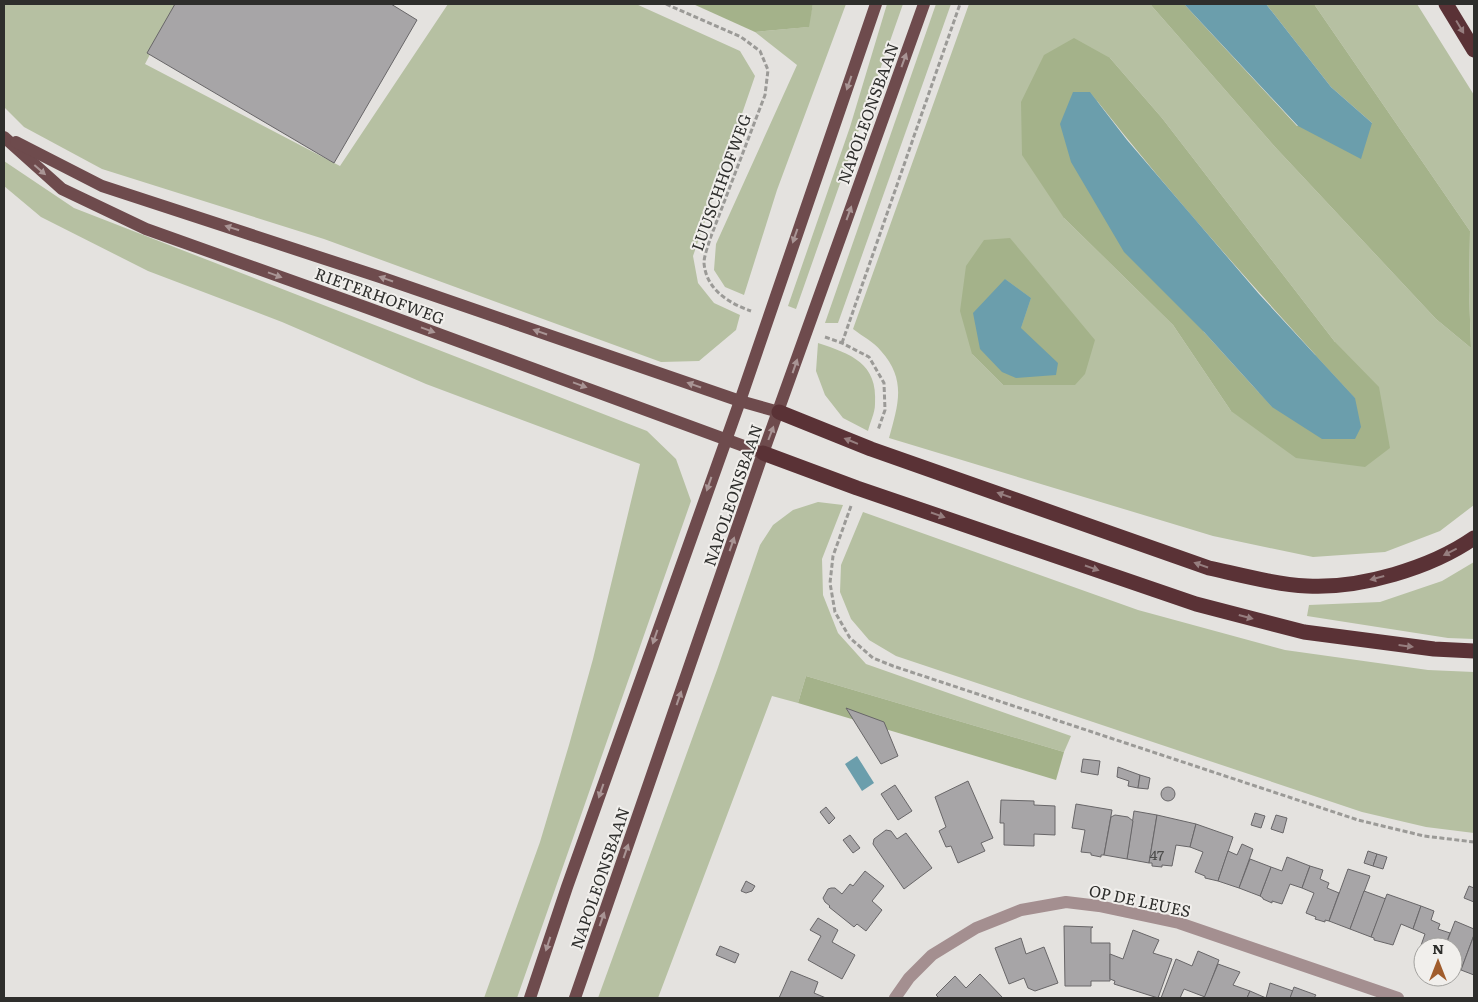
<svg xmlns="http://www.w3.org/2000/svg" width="1478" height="1002" font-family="Literata,serif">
<rect width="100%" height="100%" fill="#e4e2df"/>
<g fill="#b6c0a2" fill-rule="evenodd">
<path d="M4 4H176L145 64 340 166 448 4H636L740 51 755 76 693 256 698 283 714 303 740 315 736 330 699 361 661 362 324 239 102 169 24 127 4 107Z"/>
<path d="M813 4H846L777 190 744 295 725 287 714 270 716 244 797 65 755 32 808 27Z"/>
<path d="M887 4H903L796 309 788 306 850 127Z"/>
<path d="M936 4H951L838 323H825Z"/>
<path d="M969 4H1150L1276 148 1436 319 1471 348 1469 291 1470 231 1314 4H1417L1474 95V505L1440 531 1385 552 1313 557 1213 536 889 438C898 405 907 380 881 351 874 342 862 336 853 329ZM1110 58 1162 118 1335 342 1231 411 1173 325 1064 218ZM972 354 1075 385H1003Z"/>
<path d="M4 161 74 208 647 431 676 459 691 501 517 998H484L540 842 569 745 593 659 640 464 426 384 282 322 148 271 41 217 4 186Z"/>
<path d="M818 343C851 354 878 363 875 404 875 413 870 422 868 431L843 418 825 395 816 371Z"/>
<path d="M818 502 843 505 822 559 823 595 838 633 866 664 1071 736 1064 752 806 676 798 703 772 696 658 998H598L717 670 760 545 773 525 793 510Z"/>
<path d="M863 512 1138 610 1285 650 1428 670 1474 672V833L1426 827 1362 812 896 656 869 640 851 619 840 592 841 565Z"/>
<path d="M1474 562V639L1448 638 1307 616 1309 605 1380 602 1442 581Z"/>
</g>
<g fill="#a4b28a" fill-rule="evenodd">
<path d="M693 4H813L809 27 755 32Z"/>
<path d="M1150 4H1184L1297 126 1372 123 1331 87 1266 4H1314L1470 231 1469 291 1471 348 1436 319 1276 148Z"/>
<path d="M1074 38 1110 58 1162 118 1335 342 1379 387 1390 448 1365 467 1296 458 1231 411 1173 325 1064 218 1022 155 1021 102 1044 55ZM1090 92C1173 198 1263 298 1355 398L1272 407 1204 332Z"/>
<path d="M1010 238 1095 340 1085 374 1075 385H1003L972 354 960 311 966 266 984 240ZM1005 279 1031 298 1021 328Z"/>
<path d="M806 676 1064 752 1056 780 798 703Z"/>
</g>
<g fill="#6b9eac">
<path d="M1184 4H1266L1331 87 1372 123 1361 159 1298 126Z"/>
<path d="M1073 92H1090L1127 140 1259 294 1355 398 1361 427 1355 439H1322L1272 407 1204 332 1124 252 1071 162 1060 124Z"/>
<path d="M1005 279 1031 298 1021 328 1058 363 1056 375 1016 378 1002 372 980 349 973 313Z"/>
<path d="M857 756 874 783 862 791 845 764Z"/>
</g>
<g fill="#a7a5a7" stroke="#686668">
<path d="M175 4H391L417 20 334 163 147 53Z"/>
<path d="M846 708 884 722 898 756 881 764Z"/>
<path d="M1083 759 1100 761 1098 775 1081 772Z"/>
<path d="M1118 767 1140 775 1138 788 1128 786 1129 781 1117 777Z"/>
<path d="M1140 775 1150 778 1148 789 1138 788Z"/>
<path d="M968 781 993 838 981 843 985 851 958 863 951 846 946 847 939 831 946 827 935 797Z"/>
<path d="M895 785 912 811 898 820 881 794Z"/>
<circle cx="1168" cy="794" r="7"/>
<path d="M1001 800 1034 801V805L1055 806V835L1034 834V846L1004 845V823H1000Z"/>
<path d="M1076 804 1112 810 1104 855H1101V857L1091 855V853L1081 852 1085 830 1072 828Z"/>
<path d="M826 807 835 818 829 824 820 812Z"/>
<path d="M1134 811 1157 815 1149 863 1127 859Z"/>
<path d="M1255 813 1265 816 1261 828 1251 825Z"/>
<path d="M1115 815 1128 817 1133 821 1127 859 1104 855 1111 817Z"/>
<path d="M1157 815 1196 824 1190 847 1176 845 1172 866 1162 865V867L1152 866V863H1149Z"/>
<path d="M1276 815 1287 818 1283 833 1271 829Z"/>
<path d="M1196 824 1233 837 1218 881 1205 878V876L1195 872 1203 852 1190 847Z"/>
<path d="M886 830 891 831 897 839 906 833 932 868 904 889 873 844 874 839Z"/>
<path d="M850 835 860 848 853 853 843 840Z"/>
<path d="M1242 844 1253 849 1239 888 1218 881 1228 851 1237 855Z"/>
<path d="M1368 851 1377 854 1373 866 1364 863Z"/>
<path d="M1377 854 1387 857 1383 869 1373 866Z"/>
<path d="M1287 857 1310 866 1302 888 1290 884 1282 904 1272 901V903L1263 899V898L1260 896 1271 867 1282 871Z"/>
<path d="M1250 859 1271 867 1260 896 1239 888Z"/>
<path d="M1310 866 1323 870 1320 879 1329 883 1327 888 1339 893 1329 921 1325 920V922L1315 919 1316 917 1306 913 1314 893 1302 888Z"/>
<path d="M1348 869 1370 876 1350 929 1329 921Z"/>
<path d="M865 871 884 886 872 901 882 910 866 931 857 924 854 927 829 907 830 906 825 902 823 898 828 889 831 888H835L842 894 850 884 853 886Z"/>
<path d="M746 881 755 886 752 891 746 893 741 891Z"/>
<path d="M1469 886 1474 888V902L1464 898Z"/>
<path d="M1364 891 1386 899 1371 937 1350 929Z"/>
<path d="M1387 894 1421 906 1413 929 1401 924 1393 945 1374 940V938L1371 937Z"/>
<path d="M1421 906 1434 911 1431 920 1440 924 1438 929 1450 933 1445 947H1423V956L1418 954 1425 934 1413 929Z"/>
<path d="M818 918 838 930 832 942 855 955 842 979 808 960 821 936 810 930Z"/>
<path d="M1455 921 1474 929V935L1461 970 1453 967V947H1445Z"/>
<path d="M1064 926 1093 927 1091 928V943H1110V981H1091V986H1065Z"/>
<path d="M1133 930 1159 940 1153 953 1172 959 1158 998 1114 984 1115 981 1110 979V954L1123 959Z"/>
<path d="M1474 935V975L1461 970Z"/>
<path d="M1021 938 1026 954 1044 947 1058 983 1035 991 1028 988 1024 978 1009 984 995 948Z"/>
<path d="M720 946 739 954 735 963 716 955Z"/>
<path d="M1198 951 1219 960 1205 997 1184 989 1180 998H1161L1176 959 1192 966Z"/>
<path d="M1218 964 1240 972 1233 985 1250 991 1247 998H1204Z"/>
<path d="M791 971 818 982 814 993 826 998H779Z"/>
<path d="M980 974 1003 998H939L936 995 955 976 966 988Z"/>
<path d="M1270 983 1293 991 1290 998H1247L1250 991 1266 998Z"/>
<path d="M1294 987 1316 995 1314 998H1290Z"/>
</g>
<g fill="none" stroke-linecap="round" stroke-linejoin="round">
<g stroke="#9b9a97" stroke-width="3" stroke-dasharray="5 2.5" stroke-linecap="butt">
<path d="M666 4 741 37 760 51 768 70 765 95 710 239C708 246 704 256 704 263 706 289 728 303 751 311"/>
<path d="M825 337 842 343 869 357 884 383 885 410 878 430"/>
<path d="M842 343 960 4"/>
<path d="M851 506 833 556 830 583 835 612 850 638 873 658 893 666 1358 820 1424 836 1474 842"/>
</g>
<path stroke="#a48f90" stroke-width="12" d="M895 998 909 978 932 955 976 928 1021 910 1066 902 1099 906 1179 923 1398 998"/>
<g stroke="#6e4b4d" stroke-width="12">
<path d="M4 137 62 189 146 229 365 307 763 453"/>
<path d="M16 142 102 186 383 278 740 401 779 412"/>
<path d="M530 998 567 887 740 401 876 4"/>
<path d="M575 998 763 453 924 4"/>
</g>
<g stroke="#5a3236" stroke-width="15">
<path d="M1446 4 1474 50"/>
<path d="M779 412 871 449 1209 568C1241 575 1274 584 1307 586 1360 589 1431 568 1474 538"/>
<path d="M763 453 857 488 1196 604 1304 632 1434 649 1474 651"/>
</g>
</g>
<defs><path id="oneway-solid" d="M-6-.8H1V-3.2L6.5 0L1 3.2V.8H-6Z" transform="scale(1.25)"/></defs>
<g fill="#967e7f">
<use href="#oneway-solid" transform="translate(1460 27) rotate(59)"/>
<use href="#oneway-solid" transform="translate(851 441) rotate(-158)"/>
<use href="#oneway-solid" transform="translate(1004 495) rotate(-161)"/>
<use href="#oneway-solid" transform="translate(938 515) rotate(19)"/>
<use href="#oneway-solid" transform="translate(1450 552) rotate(153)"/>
<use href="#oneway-solid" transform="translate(1201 565) rotate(-161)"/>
<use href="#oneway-solid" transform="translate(1092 568) rotate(19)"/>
<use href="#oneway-solid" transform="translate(1377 578) rotate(165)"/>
<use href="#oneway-solid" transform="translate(1246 617) rotate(15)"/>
<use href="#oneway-solid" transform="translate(1406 646) rotate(7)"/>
</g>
<g fill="#a99595">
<use href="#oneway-solid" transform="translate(904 60) rotate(-70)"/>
<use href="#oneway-solid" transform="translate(849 83) rotate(109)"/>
<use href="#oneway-solid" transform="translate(40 170) rotate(41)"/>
<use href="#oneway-solid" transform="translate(849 213) rotate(-70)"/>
<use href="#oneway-solid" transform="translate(232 228) rotate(-162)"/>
<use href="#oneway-solid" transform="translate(795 236) rotate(109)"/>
<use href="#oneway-solid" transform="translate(275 275) rotate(20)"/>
<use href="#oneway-solid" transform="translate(386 279) rotate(-161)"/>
<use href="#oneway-solid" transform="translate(428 330) rotate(20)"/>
<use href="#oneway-solid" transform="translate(540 332) rotate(-161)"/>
<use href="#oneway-solid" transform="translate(795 366) rotate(-71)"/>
<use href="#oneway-solid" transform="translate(580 385) rotate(20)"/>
<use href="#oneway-solid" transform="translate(694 385) rotate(-161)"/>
<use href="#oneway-solid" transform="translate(771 433) rotate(-69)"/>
<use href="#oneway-solid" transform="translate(709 484) rotate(109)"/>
<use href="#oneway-solid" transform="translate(732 544) rotate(-71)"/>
<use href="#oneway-solid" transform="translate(655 637) rotate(109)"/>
<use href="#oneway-solid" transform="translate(679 698) rotate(-71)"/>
<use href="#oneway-solid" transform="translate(601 791) rotate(109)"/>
<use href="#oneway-solid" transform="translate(626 851) rotate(-71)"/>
<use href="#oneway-solid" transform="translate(602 919) rotate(-71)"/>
<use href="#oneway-solid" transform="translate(548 944) rotate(108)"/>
</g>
<g text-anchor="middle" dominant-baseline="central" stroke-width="4" stroke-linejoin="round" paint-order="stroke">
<g font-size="14" fill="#4c4c4b">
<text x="1157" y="854">47</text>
</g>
<g font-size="16" fill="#2e2e2c" stroke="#f1efec">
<text transform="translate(867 113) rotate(-70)">NAPOLEONSBAAN</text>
<text transform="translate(720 182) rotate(-70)">LUUSCHHOFWEG</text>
<text transform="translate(380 295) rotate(20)">RIETERHOFWEG</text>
<text transform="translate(732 495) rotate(-71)">NAPOLEONSBAAN</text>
<text transform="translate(599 878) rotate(-71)">NAPOLEONSBAAN</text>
<text transform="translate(1140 900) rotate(12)">OP DE LEUES</text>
</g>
</g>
<rect width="1478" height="1002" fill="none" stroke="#2e2e2c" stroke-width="10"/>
<g transform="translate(1438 962)"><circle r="24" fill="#f1efec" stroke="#a3a29f"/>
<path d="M0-4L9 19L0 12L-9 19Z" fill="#a05c2c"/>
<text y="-8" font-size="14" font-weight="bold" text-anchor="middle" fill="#2e2e2c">N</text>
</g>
</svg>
